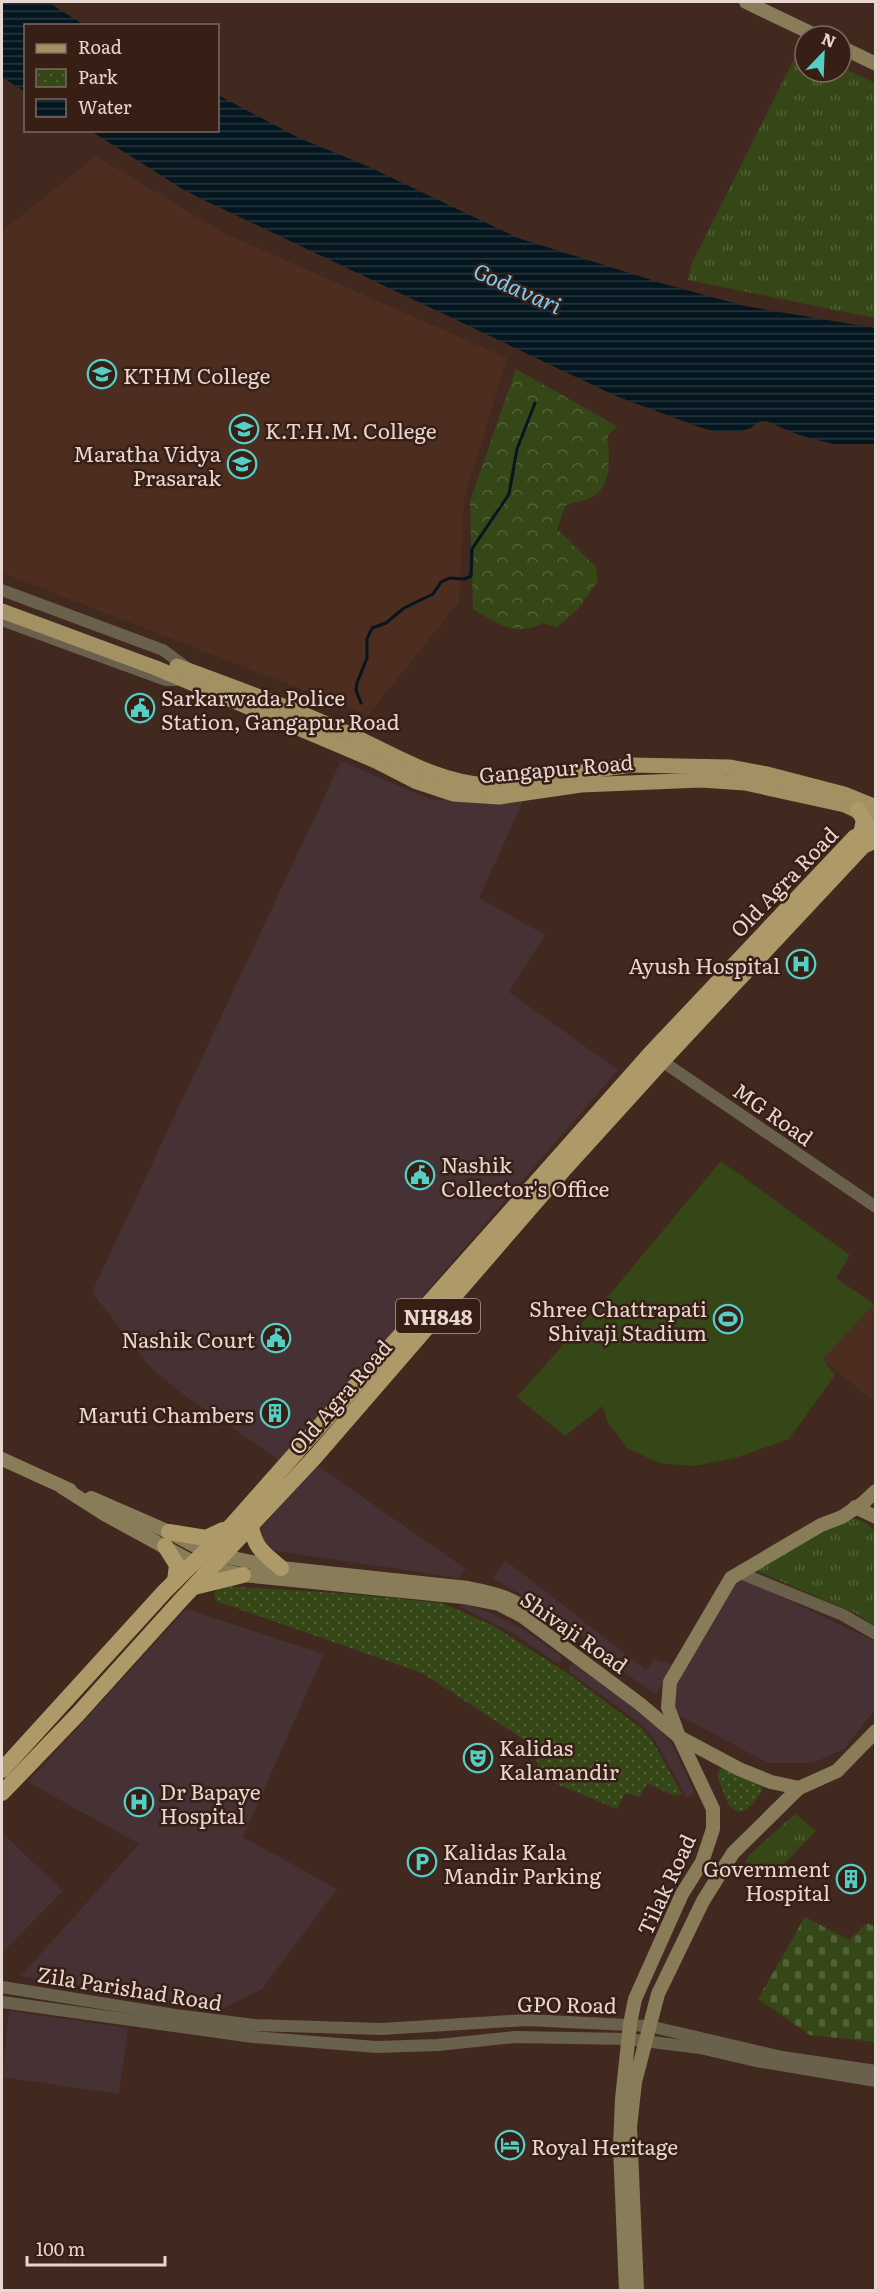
<svg xmlns="http://www.w3.org/2000/svg" width="877" height="2292" font-family="Literata,serif">
<defs>
<pattern id="grass-tufts" width="24" height="20" patternUnits="userSpaceOnUse" patternTransform="scale(1.5)"><rect width="24" height="20" fill="#354716"/><path d="M3 7l-1-3M5 7V3M7 7l1-3M15 17l-1-3M17 17v-4M19 17l1-3" fill="none" stroke="#526137"/></pattern>
<pattern id="forest-crowns" width="20" height="18" patternUnits="userSpaceOnUse" patternTransform="scale(1.5)"><rect width="20" height="18" fill="#354716"/><path d="M2 6a3 3 0 1 1 6 0M12 15a3 3 0 1 1 6 0" fill="none" stroke="#526137"/></pattern>
<pattern id="cemetery-stones" width="16" height="16" patternUnits="userSpaceOnUse" patternTransform="scale(1.5)"><rect width="16" height="16" fill="#354716"/><path d="M2 7V4a2 2 0 0 1 4 0v3zM10 15v-3a2 2 0 0 1 4 0v3z" fill="#526137"/></pattern>
<pattern id="park-dots" width="8" height="8" patternUnits="userSpaceOnUse" patternTransform="scale(1.5)"><rect width="8" height="8" fill="#354716"/><path d="M2 2h.1M6 6h.1" fill="none" stroke="#526137" stroke-width="1.8" stroke-linecap="round"/></pattern>
<pattern id="water-rules" width="6" height="5" patternUnits="userSpaceOnUse" patternTransform="scale(1.5)"><rect width="6" height="5" fill="#04161f"/><path d="M0 2.5h6" fill="none" stroke="#29373e"/></pattern>
</defs>
<rect width="100%" height="100%" fill="#41291f"/>
<g fill="#463134">
<path d="M341 761 430 799 486 804 523 801 479 898 545 935 509 992 618 1070 428 1290 283 1462 181 1393 148 1365 92 1292Z"/>
<path d="M315 1464 466 1569 459 1578 276 1551 262 1545 261 1529Z"/>
<path d="M505 1560 646 1670 654 1659 675 1665 656 1694 616 1667 582 1636 549 1612 493 1578Z"/>
<path d="M737 1576 875 1641V1710L844 1749 813 1763H768L678 1715 672 1692Z"/>
<path d="M462 1602 493 1614 524 1630 563 1657 558 1664 513 1633 460 1607Z"/>
<path d="M186 1609 324 1654 243 1837 337 1889 262 1989 218 2011 21 1976 139 1844 28 1782Z"/>
<path d="M574 1660 647 1714 672 1744 695 1794 687 1798 655 1740 641 1724 568 1671Z"/>
<path d="M2 1833 63 1891 2 1953Z"/>
<path d="M9 2011 128 2028 119 2094 2 2077Z"/>
</g>
<g fill="#4c2d20">
<path d="M96 156 224 233 507 358 464 500 459 602 368 715 2 573V231Z"/>
<path d="M875 1302V1402L822 1359Z"/>
</g>
<g fill="url(#grass-tufts)">
<path d="M800 47 805 50V72H841V67L875 83V318L688 280 692 263Z"/>
<path d="M849 1518C861 1519 868 1523 875 1531V1626L857 1614 759 1572 756 1565Z"/>
<path d="M795 1814 816 1831 779 1869 767 1871 745 1863 749 1855Z"/>
</g>
<path fill="url(#forest-crowns)" d="M516 369 617 426 608 435C608 456 614 485 592 497 585 501 573 502 565 506L557 529 596 567 598 581 578 609 557 627 543 623C515 637 498 624 473 609L470 501Z"/>
<path fill="url(#cemetery-stones)" d="M805 1917 849 1940 867 1923 875 1927V2042L810 2035 758 1999Z"/>
<g fill="url(#park-dots)">
<path d="M226 1586 351 1594 442 1603 492 1625 567 1673 641 1728 653 1742 682 1794 672 1795 647 1783 640 1797 625 1793 617 1809 540 1777 534 1746 422 1673 216 1601 214 1594 218 1588Z"/>
<path d="M725 1767 763 1785C761 1797 750 1810 738 1812L729 1806 717 1776 720 1769Z"/>
</g>
<path fill="#354716" d="M721 1161 850 1255 836 1278 874 1304 823 1359 835 1375 789 1439 735 1458 693 1466 659 1463 627 1448 607 1421 603 1406 565 1436 517 1397 593 1311 596 1312 595 1323 605 1300Z"/>
<g fill="url(#water-rules)">
<path d="M2 2H48L84 25 26 26 25 92 2 77Z"/>
<path d="M218 95 299 138 367 166 518 238 661 283 745 306 875 328V444H833L799 435 766 421 758 422 751 428 737 432H716L699 427 616 396 208 202 184 190 91 131 218 130Z"/>
</g>
<g fill="none" stroke-linecap="round" stroke-linejoin="round">
<path stroke="#04161f" stroke-width="3" d="M361 703 356 690 357 683 367 658V639L372 628 386 623 404 608 433 594 441 582 450 578 464 579 471 576 472 549 509 494 517 449 535 403"/>
<g stroke="#69614b" stroke-width="12">
<path d="M2 590 163 650 187 668"/>
<path d="M2 620 166 680H176"/>
<path d="M656 1057 876 1207"/>
<path d="M740 1573 843 1615 876 1634"/>
<path d="M2 1987 175 2015 254 2025 381 2029 527 2020 649 2026 782 2057 876 2071"/>
<path d="M2 2002 253 2037 376 2047 438 2045 515 2037 628 2039 700 2048 756 2061 876 2081"/>
</g>
<g stroke="#897c59" stroke-width="14">
<path d="M746 2 817 36"/>
<path d="M841 47 876 64"/>
<path d="M2 1459 70 1490"/>
<path d="M62 1487 106 1515 194 1563 243 1575 463 1597 499 1604 522 1616 640 1704 679 1737 739 1769 771 1782 799 1788"/>
<path d="M91 1498 169 1532 205 1551 223 1556 281 1568 468 1588C499 1594 513 1598 539 1618"/>
<path d="M855 1507 876 1517"/>
<path d="M626 2290 620 2147 622 2099 630 2024 635 1999 682 1894 702 1862 713 1829V1809L679 1737 668 1707 670 1682 731 1578 821 1525 842 1517 863 1503 876 1491"/>
<path d="M637 2290 630 2127 635 2082 658 1994 703 1901 733 1853 799 1788 837 1771 876 1731"/>
</g>
<g stroke="#a29163" stroke-width="15">
<path d="M2 611 156 668 376 761 417 782 453 794 499 797 581 785 701 780 745 783 845 805 876 820"/>
<path d="M177 666C233 687 291 707 345 732 392 753 435 782 487 785L632 765 729 767 767 774 844 794 876 807"/>
</g>
<g stroke="#ad9a68" stroke-width="16">
<path d="M858 810 864 820 861 834"/>
<path d="M251 1527C256 1550 264 1553 281 1568"/>
<path d="M169 1532 206 1538 223 1530"/>
<path d="M165 1546 177 1565 175 1581"/>
<path d="M194 1587 243 1575"/>
<path d="M2 1770 165 1591 231 1526 650 1054 855 837 876 828"/>
<path d="M2 1793 78 1714 180 1601 315 1457 565 1168 663 1060 863 846 876 840"/>
</g>
</g>
<defs>
<g id="university-ring" transform="scale(1.5)"><circle r="9.5" fill="#371f15" stroke="#55cec6" stroke-width="1.5"/><path d="M0-5L7-2L0 1L-7-2ZM-4 1L0 2.5L4 1V4Q0 6-4 4Z" fill="#55cec6"/></g>
<g id="school-ring" transform="scale(1.5)"><circle r="9.5" fill="#371f15" stroke="#55cec6" stroke-width="1.5"/><path d="M0-5L7-2L0 1L-7-2ZM-4 1L0 2.5L4 1V4Q0 6-4 4Z" fill="#55cec6"/></g>
<g id="civic-ring" transform="scale(1.5)"><circle r="9.5" fill="#371f15" stroke="#55cec6" stroke-width="1.5"/><path d="M-.6-6.5H3V-4.5H.6V-3L4-1V1h2V6H-6V1h2V-1L-.6-3ZM-1.2 2.5V6h2.4V2.5Z" fill="#55cec6"/></g>
<g id="hospital-ring" transform="scale(1.5)"><circle r="9.5" fill="#371f15" stroke="#55cec6" stroke-width="1.5"/><path d="M-5-5h3v3.5h4V-5h3V5h-3V1.5h-4V5h-3Z" fill="#55cec6"/></g>
<g id="stadium-ring" transform="scale(1.5)"><circle r="9.5" fill="#371f15" stroke="#55cec6" stroke-width="1.5"/><path d="M0-5a6.5 5 0 1 0 0 10a6.5 5 0 1 0 0-10ZM-3.5-1.8h7v3.6h-7Z" fill="#55cec6"/></g>
<g id="building-ring" transform="scale(1.5)"><circle r="9.5" fill="#371f15" stroke="#55cec6" stroke-width="1.5"/><path d="M-4-6H4V6H1V3H-1V6H-4ZM-2.5-4.3h1.7v1.8h-1.7ZM.8-4.3h1.7v1.8H.8ZM-2.5-1h1.7V.8h-1.7ZM.8-1h1.7V.8H.8Z" fill="#55cec6"/></g>
<g id="theatre-ring" transform="scale(1.5)"><circle r="9.5" fill="#371f15" stroke="#55cec6" stroke-width="1.5"/><path d="M-5-5.5Q0-4 5-5.5V0Q5 5 0 6Q-5 5-5 0ZM-3.3-2.5H-1v1.5H-3.3ZM1-2.5H3.3v1.5H1ZM-2.8 1Q0 5.5 2.8 1Z" fill="#55cec6"/></g>
<g id="parking-ring" transform="scale(1.5)"><circle r="9.5" fill="#371f15" stroke="#55cec6" stroke-width="1.5"/><path d="M-3.5-5.5H1a3.5 3.5 0 0 1 0 7H-1V5.5H-3.5ZM-1-3.4V-.6H.8a1.4 1.4 0 0 0 0-2.8Z" fill="#55cec6"/></g>
<g id="hotel-ring" transform="scale(1.5)"><circle r="9.5" fill="#371f15" stroke="#55cec6" stroke-width="1.5"/><path d="M-6-4.5h1.5V1H6V5H4.5V3h-9V5H-6ZM-4 0a1.8 1.8 0 1 1 3.6 0ZM.5 0V-2.5h3Q6-2.5 6 0Z" fill="#55cec6"/></g>
</defs>
<g fill-rule="evenodd">
<use href="#university-ring" x="102" y="374"/>
<use href="#school-ring" x="244" y="429"/>
<use href="#school-ring" x="242" y="464"/>
<use href="#civic-ring" x="140" y="708"/>
<use href="#hospital-ring" x="801" y="964"/>
<use href="#civic-ring" x="420" y="1175"/>
<use href="#stadium-ring" x="728" y="1319"/>
<use href="#civic-ring" x="276" y="1338"/>
<use href="#building-ring" x="275" y="1413"/>
<use href="#theatre-ring" x="478" y="1758"/>
<use href="#hospital-ring" x="139" y="1802"/>
<use href="#parking-ring" x="422" y="1862"/>
<use href="#building-ring" x="851" y="1879"/>
<use href="#hotel-ring" x="510" y="2145"/>
</g>
<g text-anchor="middle" dominant-baseline="central" stroke-width="5" stroke-linejoin="round" paint-order="stroke">
<rect fill="#371f15" stroke="#b2a098" stroke-width="1.5" x="396" y="1299" width="84" height="34" rx="4.5"/>
<g font-size="20" font-weight="bold" fill="#e7d7d0">
<text x="438" y="1316">NH848</text>
</g>
<g font-size="21" fill="#e7d7d0" stroke="#371f15" text-anchor="start">
<text x="123" y="374">KTHM College</text>
<text x="265" y="429">K.T.H.M. College</text>
<text x="221" y="452" text-anchor="end">Maratha Vidya<tspan x="221" dy="24">Prasarak</tspan></text>
<text x="161" y="696">Sarkarwada Police<tspan x="161" dy="24">Station, Gangapur Road</tspan></text>
<text x="780" y="964" text-anchor="end">Ayush Hospital</text>
<text x="441" y="1163">Nashik<tspan x="441" dy="24">Collector's Office</tspan></text>
<text x="707" y="1307" text-anchor="end">Shree Chattrapati<tspan x="707" dy="24">Shivaji Stadium</tspan></text>
<text x="255" y="1338" text-anchor="end">Nashik Court</text>
<text x="254" y="1413" text-anchor="end">Maruti Chambers</text>
<text x="499" y="1746">Kalidas<tspan x="499" dy="24">Kalamandir</tspan></text>
<text x="160" y="1790">Dr Bapaye<tspan x="160" dy="24">Hospital</tspan></text>
<text x="443" y="1850">Kalidas Kala<tspan x="443" dy="24">Mandir Parking</tspan></text>
<text x="830" y="1867" text-anchor="end">Government<tspan x="830" dy="24">Hospital</tspan></text>
<text x="531" y="2145">Royal Heritage</text>
</g>
<g font-size="21" fill="#e7d7d0" stroke="#371f15">
<text transform="translate(556 767) rotate(-5)">Gangapur Road</text>
<text transform="translate(783 881) rotate(-46)">Old Agra Road</text>
<text transform="translate(774 1113) rotate(35)">MG Road</text>
<text transform="translate(339 1396) rotate(-49)">Old Agra Road</text>
<text transform="translate(575 1631) rotate(35)">Shivaji Road</text>
<text transform="translate(665 1884) rotate(-65)">Tilak Road</text>
<text transform="translate(130 1987) rotate(9)">Zila Parishad Road</text>
<text transform="translate(567 2003) rotate(1)">GPO Road</text>
</g>
<g font-size="22" font-style="italic" fill="#75cefb" stroke="#371f15">
<text transform="translate(518 287) rotate(24)">Godavari</text>
</g>
</g>
<rect width="877" height="2292" fill="none" stroke="#e7d7d0" stroke-width="6"/>
<rect x="24" y="24" width="195" height="108" fill="#371f15" stroke="#7d6960" stroke-width="1.5"/>
<rect x="36" y="44" width="30" height="9" fill="#a29163" stroke="#7d6960" stroke-width="1.5"/>
<text x="78" y="54" font-size="18" fill="#e7d7d0">Road</text>
<rect x="36" y="69" width="30" height="18" fill="url(#park-dots)" stroke="#7d6960" stroke-width="1.5"/>
<text x="78" y="84" font-size="18" fill="#e7d7d0">Park</text>
<rect x="36" y="99" width="30" height="18" fill="url(#water-rules)" stroke="#7d6960" stroke-width="1.5"/>
<text x="78" y="114" font-size="18" fill="#e7d7d0">Water</text>
<g transform="translate(823 54) rotate(23)"><circle r="28" fill="#371f15" stroke="#7d6960" stroke-width="1.5"/>
<path d="M0-4.5L10 22L0 15L-10 22Z" fill="#55cec6"/>
<text y="-9" font-size="16" font-weight="bold" text-anchor="middle" fill="#e7d7d0">N</text>
</g>
<path d="M27 2256v9h138v-9" fill="none" stroke="#e7d7d0" stroke-width="3"/>
<text x="36" y="2256" font-size="18" fill="#e7d7d0" stroke="#371f15" stroke-width="4.5" paint-order="stroke">100 m</text>
</svg>
